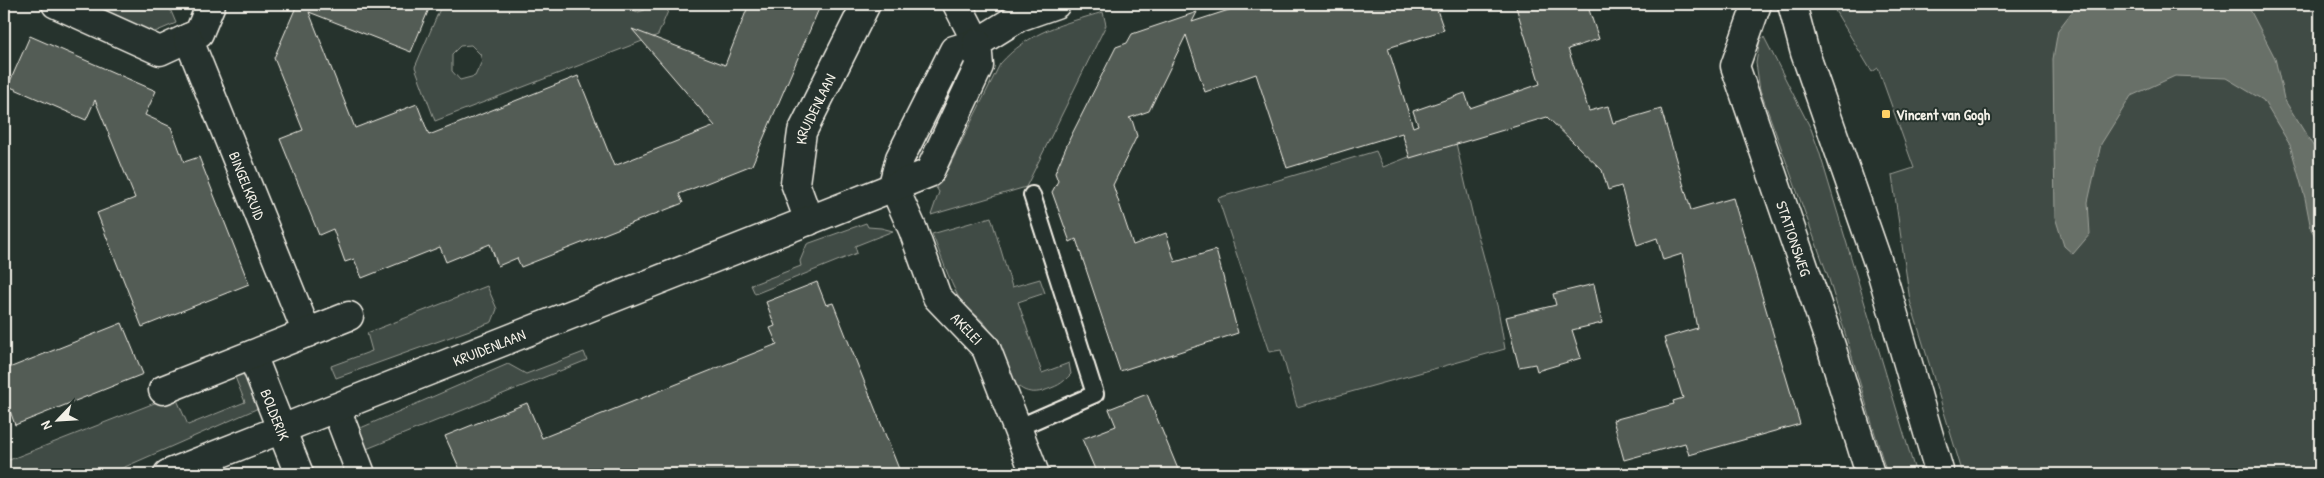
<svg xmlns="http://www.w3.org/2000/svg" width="2324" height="478" font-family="'Patrick Hand',sans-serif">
<rect width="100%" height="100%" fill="#26332d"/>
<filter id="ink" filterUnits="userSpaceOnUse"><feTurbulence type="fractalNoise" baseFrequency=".02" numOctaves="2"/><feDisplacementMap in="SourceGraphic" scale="10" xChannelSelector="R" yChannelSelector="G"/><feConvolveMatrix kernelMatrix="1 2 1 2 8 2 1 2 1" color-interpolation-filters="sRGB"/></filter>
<g filter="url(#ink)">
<g fill="#414b45" stroke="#9a9e96" fill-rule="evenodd">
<path d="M84 4H168L176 23 150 34Z"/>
<path d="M442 4H511L522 7 527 4H630V9L638 12 645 10 649 4H671L658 35 435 121 415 67ZM471 45 480 54 482 61 475 76 460 80 452 71V54L460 46Z"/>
<path d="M1831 4H2320V466L2318 468 2320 474H1963L1910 301 1892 175 1914 168 1878 68 1872 72Z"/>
<path d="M1103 12 1106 25 1026 187 931 215 939 192 935 186 948 169 1000 64C1029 31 1063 24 1103 12Z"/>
<path d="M1764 37 1811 129 1819 151 1916 474H1887L1828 276 1760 90 1756 63 1760 39Z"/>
<path d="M1455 139 1474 221 1498 309 1505 349 1297 407 1281 350 1269 352 1218 198 1376 151 1383 167Z"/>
<path d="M991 217 1012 287 1040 279 1045 293 1018 302 1042 373 1069 363 1071 374C1061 385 1057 386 1043 391 1005 401 1003 347 986 325 978 315 966 309 959 298 948 278 941 255 932 234Z"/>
<path d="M866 223 868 227 881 228 893 231 855 246 857 253 755 294 751 285 801 266 800 261 807 244Z"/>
<path d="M487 286 497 309 492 322 336 378 331 366 372 351 367 333Z"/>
<path d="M584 352 587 360 364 450 356 430 508 364 526 374Z"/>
<path d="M239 371 247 373 263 406 109 474H4V462L175 395 188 425 245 402 233 372Z"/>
</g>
<path fill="#676f68" stroke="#9fa39b" d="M2078 4H2247L2275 58 2284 99 2320 157V245L2311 229 2305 198 2290 145 2263 100 2226 78 2175 76 2131 96 2101 144 2088 202 2090 234 2073 254 2064 246 2055 217 2053 59 2058 30Z"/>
<g fill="#525c55" stroke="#f4f1e8">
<path d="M295 4H431L411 52 309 12 355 128 417 104 429 135 578 76 614 166 715 126 632 29 725 65 749 4H821L752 165 679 194 683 203 521 267 517 258 498 266 490 244 446 262 440 247 362 278 354 259 345 262 333 229 319 235 280 139 303 130 274 58 296 7Z"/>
<path d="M1247 4H1435L1444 30 1388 48 1413 127 1418 125 1413 111 1465 93 1470 108 1540 84 1515 4H1587L1599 39 1568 49 1589 111 1608 106 1613 123 1661 109 1691 210 1733 198 1800 424 1689 455 1685 443 1624 460 1613 420 1674 404 1673 401 1683 398 1664 338 1697 328 1682 254 1663 260 1657 238 1637 245 1621 186 1608 190 1602 170 1547 117 1410 158 1402 133 1287 168 1256 74 1205 92 1186 35 1149 111 1129 118 1132 120 1137 136 1113 185 1133 245 1166 233 1175 262 1216 250 1238 333 1120 371 1076 239 1070 242 1052 192 1058 181 1055 173 1070 138 1116 47 1127 43 1132 34 1197 12 1192 22Z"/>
<path d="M30 36 156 91 145 115 171 127 184 162 199 157 249 284 142 327 97 213 135 198 95 100 86 120 8 86Z"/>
<path d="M817 282 826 305 833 303 901 474H462L445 436 527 403 542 438 777 344 770 328 775 326 766 302Z"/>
<path d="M1594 284 1602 323 1572 330 1581 358 1537 371 1535 364 1519 367 1506 317 1556 305 1553 294Z"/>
<path d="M122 323 143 374 15 425 4 394V370Z"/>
<path d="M1147 394 1180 474H1097L1082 439 1116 426 1109 409Z"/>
</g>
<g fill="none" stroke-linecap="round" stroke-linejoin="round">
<g stroke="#f4f1e8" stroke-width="20">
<path id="service" d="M1017 428 1095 394 1032 195"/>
</g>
<g stroke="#f4f1e8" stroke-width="31">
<g id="minor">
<path d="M56 4 160 51 199 33 211 4"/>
<path d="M957 4 977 43"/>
<path id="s1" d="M1757 4 1735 66 1831 346 1870 474"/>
<path id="s2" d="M188 38 307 333"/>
<path id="s3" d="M893 185 913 230 937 297 986 348 1035 474"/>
<path id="s4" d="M809 221 795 183 802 132 866 4"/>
<path id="s5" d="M252 355 299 474"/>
<path d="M163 390 349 316"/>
<path d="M336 408 361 474"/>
</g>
</g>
<g stroke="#f4f1e8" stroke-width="31">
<g id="tertiary">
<path d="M893 185 900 158 954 50 977 43 1019 17 1056 4"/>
<path id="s6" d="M168 474 929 173 979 66 977 43"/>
</g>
</g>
<g stroke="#f4f1e8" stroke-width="31">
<path id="secondary" d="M1792 4 1805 53 1882 274 1940 474"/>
</g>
<use href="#service" stroke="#26332d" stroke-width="16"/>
<use href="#minor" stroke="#26332d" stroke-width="28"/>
<use href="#tertiary" stroke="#26332d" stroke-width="28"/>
<use href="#secondary" stroke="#26332d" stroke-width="28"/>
</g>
</g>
<rect fill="#ffd166" stroke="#26332d" stroke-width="2" x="1881" y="109" width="10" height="10" rx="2.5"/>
<g text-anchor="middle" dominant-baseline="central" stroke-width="4" stroke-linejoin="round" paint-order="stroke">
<g font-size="15" fill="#f4f1e8" stroke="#26332d">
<text stroke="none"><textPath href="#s4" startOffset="118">KRUIDENLAAN</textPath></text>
<text stroke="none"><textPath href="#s2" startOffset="159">BINGELKRUID</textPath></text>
<text stroke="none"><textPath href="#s1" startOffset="248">STATIONSWEG</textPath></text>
<text stroke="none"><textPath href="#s3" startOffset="164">AKELEI</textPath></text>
<text stroke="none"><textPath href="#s6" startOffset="345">KRUIDENLAAN</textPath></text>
<text stroke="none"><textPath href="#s5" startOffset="64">BOLDERIK</textPath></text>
</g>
<g font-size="15" font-weight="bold" fill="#f4f1e8" stroke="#26332d" text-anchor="start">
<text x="1896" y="114">Vincent van Gogh</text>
</g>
</g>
<rect width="2324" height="478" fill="none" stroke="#26332d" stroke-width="20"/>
<rect x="10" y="10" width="2304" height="458" fill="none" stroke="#f4f1e8" stroke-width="2" filter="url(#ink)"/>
<g transform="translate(58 420) rotate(245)" stroke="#26332d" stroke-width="4" paint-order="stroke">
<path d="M0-4L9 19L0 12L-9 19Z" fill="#f4f1e8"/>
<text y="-8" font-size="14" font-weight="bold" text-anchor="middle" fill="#f4f1e8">N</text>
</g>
</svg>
